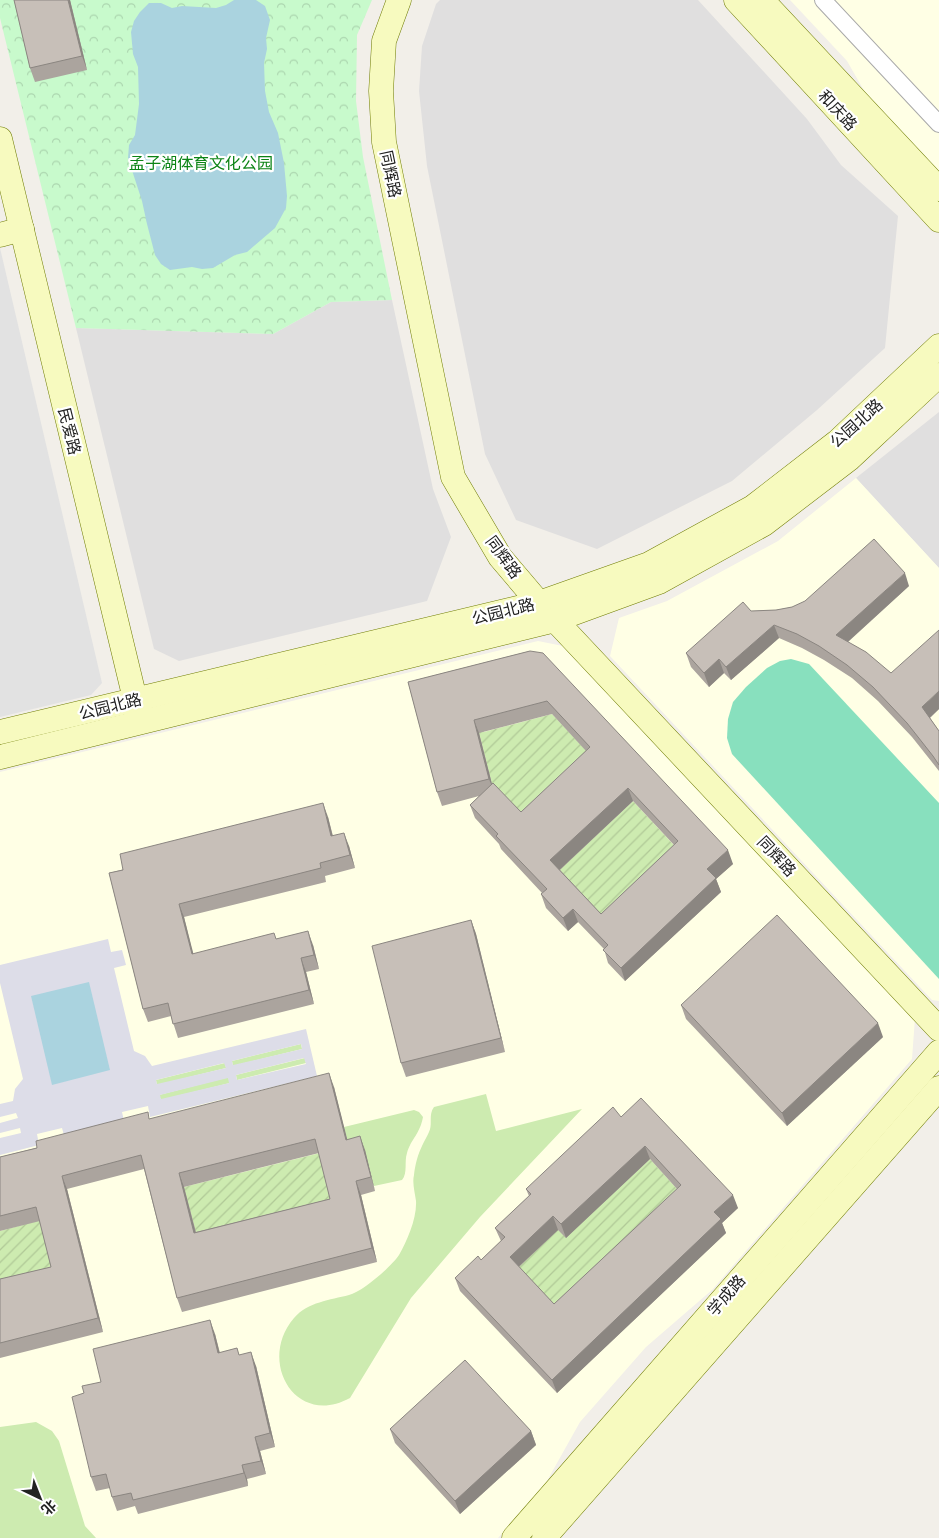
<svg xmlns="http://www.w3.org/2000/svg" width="939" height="1538" font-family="Ubuntu,'Noto Sans SC',sans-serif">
<defs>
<pattern id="park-crowns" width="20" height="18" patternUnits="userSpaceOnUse" patternTransform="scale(1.25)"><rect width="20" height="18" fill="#c8facc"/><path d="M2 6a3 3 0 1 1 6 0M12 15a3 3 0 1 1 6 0" fill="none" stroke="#acd6af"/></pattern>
<pattern id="garden-furrows" width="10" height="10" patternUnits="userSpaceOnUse" patternTransform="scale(1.25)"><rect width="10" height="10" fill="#cdebb0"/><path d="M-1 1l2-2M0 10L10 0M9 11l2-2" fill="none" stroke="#b0c997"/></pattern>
</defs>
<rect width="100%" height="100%" fill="#f2efe9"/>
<g fill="#e0dfdf">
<path d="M440 0H698L807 119 841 165 898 216 885 348 817 410 732 481 597 549 516 520 485 454 427 166 419 91 422 46 436 4Z"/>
<path d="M392 300 433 489 451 537 427 601 179 661 154 649 76 328 273 334 331 302Z"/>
<path d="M939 412V568L856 478Z"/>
</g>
<g fill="#ffffe5">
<path d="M790 0H939V174L870 101 847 61Z"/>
<path d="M856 478 939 568V1001L932 1000 610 656 619 618 667 601 778 541Z"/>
<path d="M538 641 568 647 915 1018 912 1059 712 1290 646 1347 580 1422 543 1488 498 1538H0V772Z"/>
</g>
<g fill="#cdebb0">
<path d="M301 1044 302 1049 233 1066 232 1061Z"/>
<path d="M305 1058 306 1063 237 1080 236 1075Z"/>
<path d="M225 1063 226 1068 157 1085 156 1080Z"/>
<path d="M228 1077 230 1083 161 1100 159 1095Z"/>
<path d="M486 1094 496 1131 582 1109 480 1217 411 1298 350 1398C295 1428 257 1361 294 1318 308 1302 330 1300 349 1295 362 1292 391 1267 399 1255 407 1241 417 1218 416 1201 415 1193 412 1183 414 1175 415 1165 418 1154 422 1146 424 1141 427 1137 429 1132 433 1124 428 1115 434 1107Z"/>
<path d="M414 1110 419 1112 423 1117C420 1134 411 1139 407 1153 404 1162 408 1173 402 1180L374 1186 351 1154 344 1127Z"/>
<path d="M36 1422 52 1431 59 1441 85 1526 96 1538H0V1427Z"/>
</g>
<path fill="url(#park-crowns)" d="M0 0H372L357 35 356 101 363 157 392 300 331 302 273 334 76 328 0 18Z"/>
<g fill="url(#garden-furrows)">
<path d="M474 713 484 732 552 714 595 760 522 829 494 792Z"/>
<path d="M633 801 683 855 606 928 555 874Z"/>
<path d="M320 1153 335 1213 199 1246 184 1187Z"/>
<path d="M650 1159 686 1199 559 1318 513 1268 556 1228 566 1237Z"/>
<path d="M41 1220 56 1280 0 1294V1231Z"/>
</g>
<path fill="#88e0be" d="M791 659 809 664 939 803V979L732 754 727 738 728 719 733 702 746 687 767 668 780 661Z"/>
<path fill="#e2e2e2" d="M0 248 102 683 91 695 0 717Z"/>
<path fill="#dddde8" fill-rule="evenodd" d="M108 939 111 952 122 950 126 965 114 968 134 1051 145 1056 152 1066 306 1029 317 1076 150 1117 148 1106 122 1112 126 1130 67 1146 62 1128 37 1134 39 1145 0 1155V1138L21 1133 20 1128 0 1133V1123L18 1118 16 1113 0 1117V1104L13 1101 15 1089 23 1079 0 983V965ZM301 1044 302 1049 233 1065 232 1061ZM304 1058 306 1064 237 1080 236 1075ZM224 1063 226 1068 157 1084 156 1080ZM228 1078 229 1083 161 1099 160 1095Z"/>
<g fill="#aad3df">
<path d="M234 0H256L265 6 270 20 266 38 267 49 264 63 265 91 269 112 278 133 284 163 287 196 286 208 275 228 247 252 235 255 213 268 202 269 192 267 170 270 161 264 155 255 147 224 142 201 128 158 129 145 135 135 139 104 138 67 133 54 131 32 134 21 140 12 149 3H161L172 8 182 6 216 8 226 5Z"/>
<path d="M89 982 110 1070 52 1085 31 996Z"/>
</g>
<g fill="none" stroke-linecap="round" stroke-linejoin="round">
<g stroke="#a9a9a9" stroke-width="18">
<path id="street" d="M823 0 939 124"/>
</g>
<g stroke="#707d05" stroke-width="25">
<g id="secondary">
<path d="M399 0 384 41 381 91 384 142 453 477 500 557 539 603 939 1029"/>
<path d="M736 0 939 220"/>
<path d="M762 0 939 189"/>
<path d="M0 139 135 699 138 716"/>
<path d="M0 235 22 229"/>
<path d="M0 732 539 603 649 564 753 507 837 442 939 346"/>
<path d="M0 757 555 620 659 582 764 524 849 459 939 375"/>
<path d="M514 1538 939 1052"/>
<path d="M544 1538 939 1088"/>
</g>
</g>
<use href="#street" stroke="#fff" stroke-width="16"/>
<use href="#secondary" stroke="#f7fabf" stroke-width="24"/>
</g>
<g fill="#aba49e" fill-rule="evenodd">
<path d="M14 0H70L87 70 35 82 30 68Z"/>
<path d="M909 586 848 642 939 709 930 718 939 731V771L912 737 878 701 852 678 824 660 802 648 779 638 731 680 724 673 709 687 691 667 686 653 751 611 776 610Z"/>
<path d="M530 651 733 864 716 879 721 892 625 981 608 963 604 949 578 922 568 931 546 908 541 894 542 893 501 849 499 844 475 818 470 805 479 796 442 806 437 792 408 682ZM552 714 586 751 521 812 492 784 479 733ZM633 801 674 845 601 914 560 870Z"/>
<path d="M328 817 333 836 349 846 355 868 325 876 326 882 184 917 193 954 276 939 313 945 319 969 306 972 314 1004 178 1038 171 1016 148 1022 143 1009 109 873Z"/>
<path d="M471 920 476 934 505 1052 406 1077 401 1063Z"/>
<path d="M681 1005 883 1037 787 1126 686 1019Z"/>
<path d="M334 1087 347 1140 365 1150 375 1191 361 1195 377 1262 182 1312 177 1298 144 1169 67 1189 103 1332 0 1358V1279L51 1267 40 1221 0 1231V1157L150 1119ZM319 1153 330 1199 196 1232 184 1187Z"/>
<path d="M621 1117 738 1208 722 1223 726 1233 557 1393 460 1291 455 1278 481 1260 501 1241 495 1228 529 1196 526 1189ZM650 1159 677 1189 554 1304 519 1267 558 1230 566 1238Z"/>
<path d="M215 1334 220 1353 237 1348 239 1355 256 1366 275 1447 260 1451 266 1474 247 1479 248 1486 138 1514 135 1506 117 1511 112 1497 110 1488 96 1491 91 1477 84 1393 101 1382Z"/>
<path d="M390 1429 531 1431 536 1445 460 1514 395 1443Z"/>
</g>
<g fill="#8b8681">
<path d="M68 0H70L87 70 82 56Z"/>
<path d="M905 573 909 586 841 648 836 635Z"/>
<path d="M774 625 779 638 731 680 726 667Z"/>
<path d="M719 659 724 673 709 687 704 673Z"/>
<path d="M939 691V709L927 720 922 707Z"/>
<path d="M474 720 479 733 494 792 489 779Z"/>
<path d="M628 788 633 801 555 874 550 860Z"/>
<path d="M323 803 328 817 336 850 331 836Z"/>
<path d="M344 833 349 846 355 868 350 855Z"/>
<path d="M728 850 733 864 716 879 721 892 625 981 621 968 707 869Z"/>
<path d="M179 904 184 917 197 968 192 954Z"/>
<path d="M573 909 578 922 568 931 563 918Z"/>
<path d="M471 920 476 934 505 1052 501 1038Z"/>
<path d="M308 931 313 945 319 969 314 955Z"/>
<path d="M301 958 306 972 314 1004 309 990Z"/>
<path d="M878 1023 883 1037 787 1126 782 1113Z"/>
<path d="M329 1073 334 1087 351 1154 346 1140Z"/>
<path d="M360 1136 365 1150 375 1191 371 1177Z"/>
<path d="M645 1146 650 1159 566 1238 561 1224Z"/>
<path d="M179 1173 184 1187 199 1246 194 1233Z"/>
<path d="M62 1176 67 1189 103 1332 98 1318Z"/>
<path d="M356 1181 361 1195 377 1262 372 1248Z"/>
<path d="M733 1195 738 1208 722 1223 726 1233 557 1393 552 1380 714 1212Z"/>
<path d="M553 1216 558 1230 515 1270 510 1257Z"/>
<path d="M210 1320 215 1334 223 1367 218 1353Z"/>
<path d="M251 1352 256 1366 275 1447 270 1433Z"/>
<path d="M531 1431 536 1445 460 1514 455 1501Z"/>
<path d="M255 1437 260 1451 266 1474 261 1461Z"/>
<path d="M242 1465 247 1479 248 1486 244 1473Z"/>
</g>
<g fill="#c7bfb8" stroke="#8b8681" fill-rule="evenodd">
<path d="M14 0H68L82 56 30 68Z"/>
<path d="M874 539 905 573 836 635 866 652 891 673 939 630V691L922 707 939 731V765L933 756 907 723 873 687 847 665 819 646 797 634 774 625 726 667 719 659 704 673 686 653 743 602 751 611 776 610 792 607 805 601Z"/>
<path d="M530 651 543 653 728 850 707 869 716 878 621 968 603 950 608 945 573 909 563 918 541 894 547 889 496 836 498 834 470 805 493 783 521 812 590 747 547 701 474 720 489 779 437 792 408 682ZM628 788 678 841 601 914 550 860Z"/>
<path d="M323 803 331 836 344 833 350 855 320 863 321 868 179 904 192 954 274 933 276 939 308 931 314 955 301 958 309 990 173 1024 168 1003 143 1009 109 873 123 870 120 854Z"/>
<path d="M777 915 878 1023 782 1113 681 1005Z"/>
<path d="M471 920 501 1038 401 1063 372 946Z"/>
<path d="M329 1073 346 1140 360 1136 371 1177 356 1181 372 1248 177 1298 141 1155 62 1176 98 1318 0 1343V1279L51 1267 36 1207 0 1216V1157L37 1148 36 1141 148 1112 149 1119ZM315 1139 330 1199 194 1233 179 1173Z"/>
<path d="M641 1098 733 1195 714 1212 721 1219 552 1380 455 1278 478 1256 481 1260 505 1237 495 1228 531 1194 526 1189 613 1107 621 1117ZM645 1146 681 1185 554 1304 510 1257 553 1216 561 1224Z"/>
<path d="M210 1320 218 1353 237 1348 239 1355 251 1352 270 1433 255 1437 261 1461 242 1465 244 1473 133 1500 131 1493 112 1497 106 1474 91 1477 72 1397 84 1393 82 1386 101 1382 93 1349Z"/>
<path d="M465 1360 531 1431 455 1501 390 1429Z"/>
</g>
<g text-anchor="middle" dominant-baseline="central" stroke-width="4.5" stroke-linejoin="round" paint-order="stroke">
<g font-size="16" fill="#222" stroke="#fff">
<text transform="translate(838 110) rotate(47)">和庆路</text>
<text transform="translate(391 174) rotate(78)">同辉路</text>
<text transform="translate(856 423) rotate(-42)">公园北路</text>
<text transform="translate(70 431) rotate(76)">民爱路</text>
<text transform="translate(504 557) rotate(54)">同辉路</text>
<text transform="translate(503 611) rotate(-14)">公园北路</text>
<text transform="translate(110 706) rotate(-14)">公园北路</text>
<text transform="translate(777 856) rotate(47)">同辉路</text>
<text transform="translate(726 1295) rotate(-49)">学成路</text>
</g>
<g font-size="16" fill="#0c8416" stroke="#fff">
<text x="201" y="163">孟子湖体育文化公园</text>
</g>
</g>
<g transform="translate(40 1498) rotate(137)" stroke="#ffffff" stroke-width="4" paint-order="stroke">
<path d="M0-4L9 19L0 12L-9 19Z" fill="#222222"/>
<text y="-8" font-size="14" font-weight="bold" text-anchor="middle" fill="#222222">北</text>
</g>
</svg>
